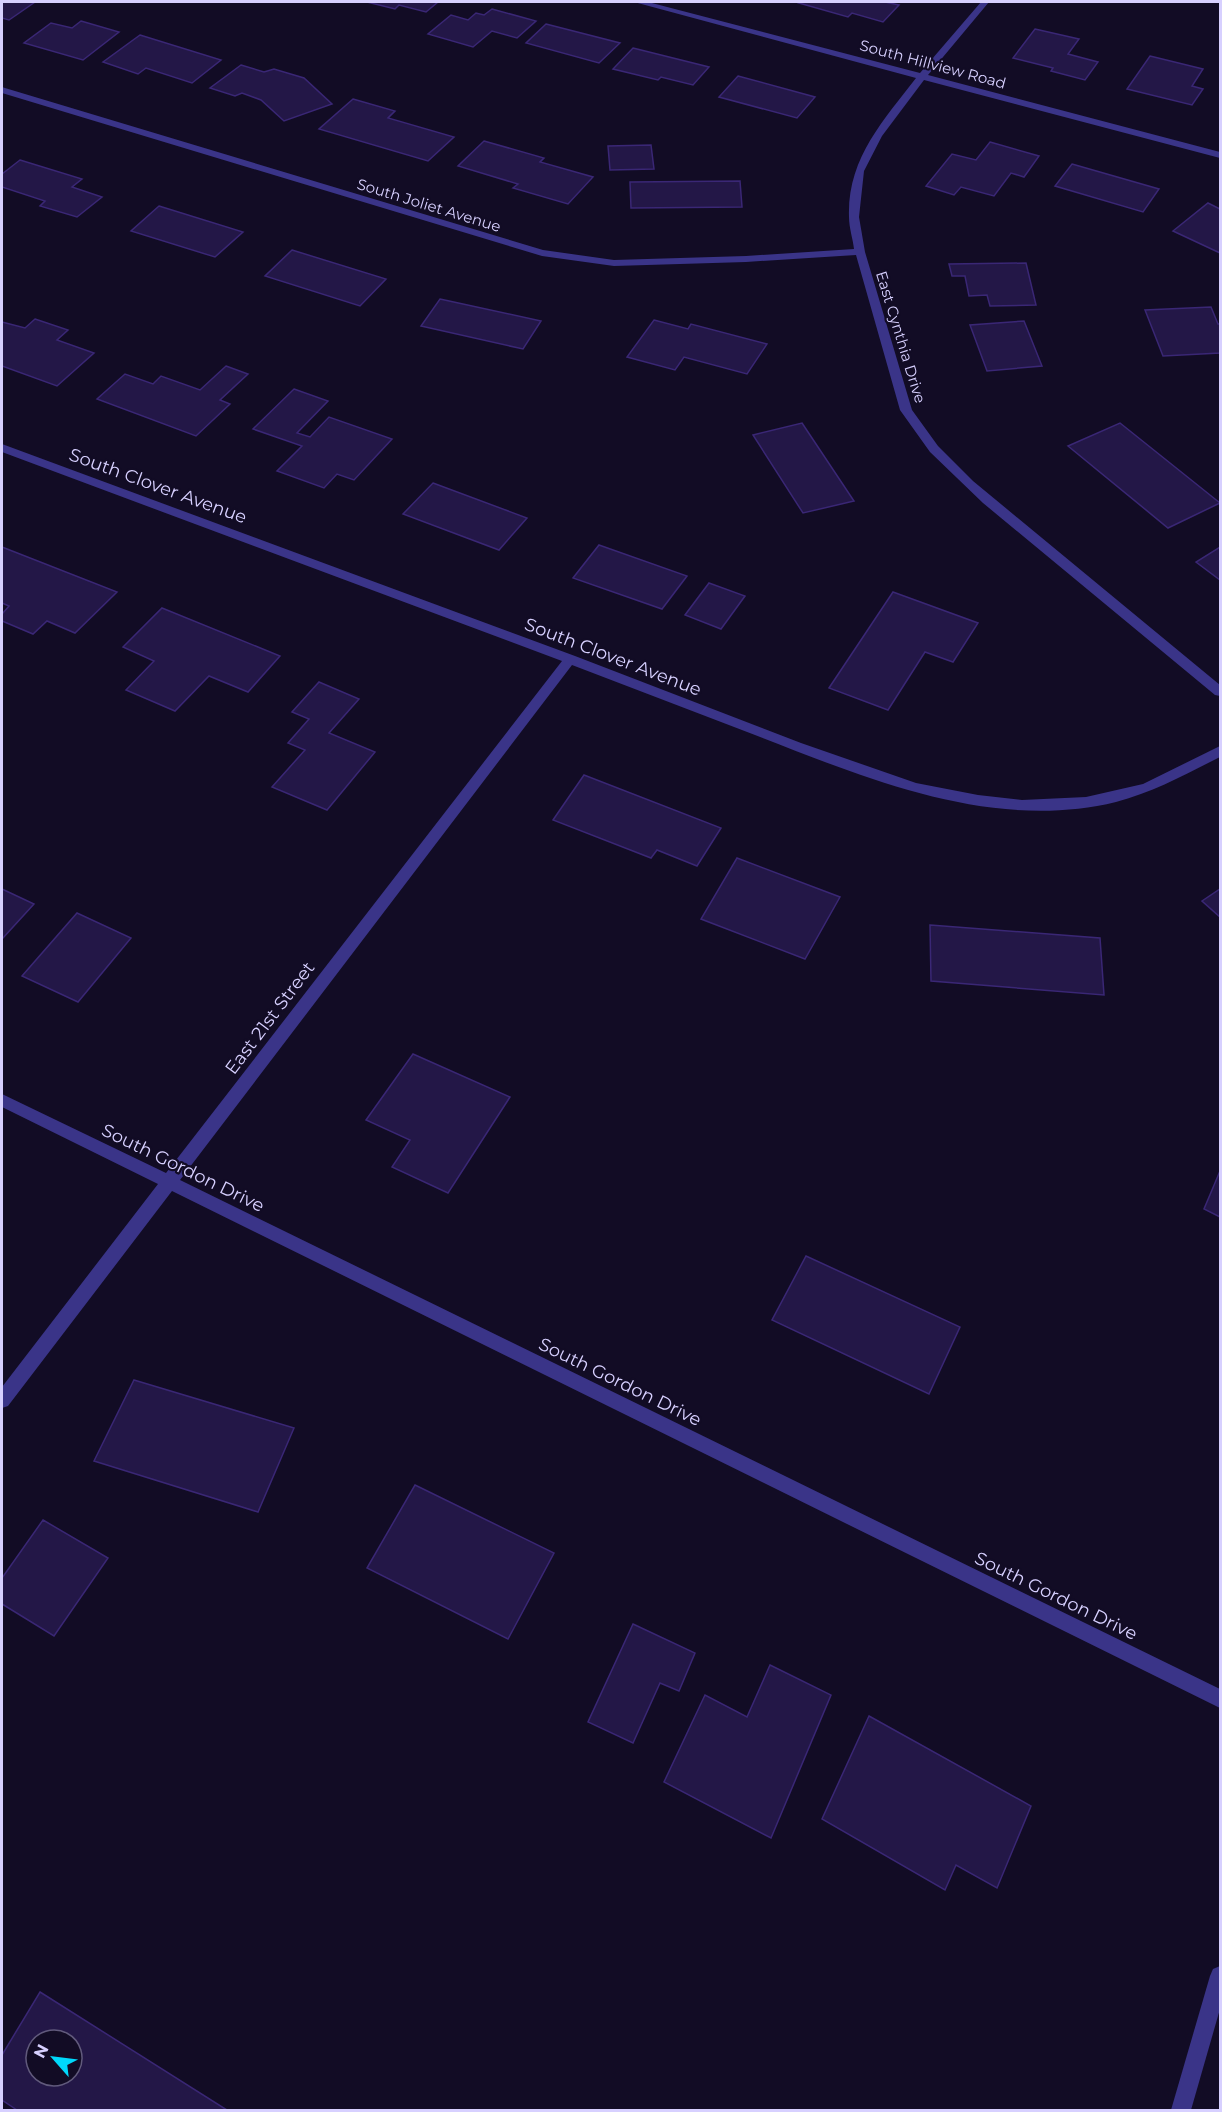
<svg xmlns="http://www.w3.org/2000/svg" width="1222" height="2112" font-family="Montserrat,sans-serif">
<rect width="100%" height="100%" fill="#120c25"/>
<g fill="#231747" stroke="#3a2775" stroke-width="1.5" fill-rule="evenodd">
<path d="M2 2H35L9 20 2 18Z"/>
<path d="M367 2H438L426 12 399 5 395 9Z"/>
<path d="M801 2H885L899 5 883 22 852 13 848 17 799 3Z"/>
<path d="M492 9 536 21 517 38 492 31 473 47 428 34 451 15 468 20 476 13 484 15Z"/>
<path d="M81 21 119 32 83 60 24 43 51 23 72 28Z"/>
<path d="M546 24 620 43 599 63 526 43Z"/>
<path d="M1035 29 1079 39 1068 54 1098 62 1085 80 1051 71 1053 68 1013 58Z"/>
<path d="M140 35 221 60 192 83 146 68 138 74 103 62Z"/>
<path d="M633 48 709 67 693 85 661 77 658 80 613 69Z"/>
<path d="M1150 56 1203 69 1192 86 1203 89 1192 105 1127 89Z"/>
<path d="M241 65 264 72 274 69 304 78 332 104 284 121 261 100 242 93 235 96 210 88Z"/>
<path d="M738 76 815 97 797 118 719 97Z"/>
<path d="M353 99 395 111 388 118 454 137 428 161 319 129Z"/>
<path d="M484 141 544 158 540 162 593 177 568 204 513 188 518 184 458 166Z"/>
<path d="M990 142 1039 156 1024 177 1011 173 994 196 961 187 954 195 926 186 952 154 976 160Z"/>
<path d="M651 145 654 169 610 170 608 146Z"/>
<path d="M20 160 82 179 72 187 102 197 77 217 40 206 45 201 2 187V174Z"/>
<path d="M1072 164 1159 189 1143 212 1055 186Z"/>
<path d="M740 181 742 207 631 208 630 182Z"/>
<path d="M1208 203 1220 209V253L1173 231Z"/>
<path d="M159 206 243 232 215 257 131 231Z"/>
<path d="M292 250 386 279 360 306 265 276Z"/>
<path d="M1026 263 1036 305 990 306 987 295 969 296 965 276H952L949 264Z"/>
<path d="M440 299 541 321 523 349 421 326Z"/>
<path d="M1211 307 1218 324H1220V353L1163 356 1145 310Z"/>
<path d="M35 319 68 330 57 340 94 353 57 386 2 366V322L25 328Z"/>
<path d="M654 320 688 329 691 324 767 344 747 374 684 357 675 370 627 357Z"/>
<path d="M1024 321 1042 366 987 371 970 325Z"/>
<path d="M226 366 248 374 220 400 230 404 196 436 97 399 125 374 153 384 161 376 200 390Z"/>
<path d="M294 389 328 401 297 433 310 437 329 417 392 439 354 480 337 474 324 488 277 471 302 446 253 429Z"/>
<path d="M802 423 854 501 803 513 753 435Z"/>
<path d="M1120 423 1220 503 1168 528 1068 446Z"/>
<path d="M433 483 527 518 499 550 403 514Z"/>
<path d="M599 545 687 576 662 609 573 578Z"/>
<path d="M2 547 117 592 75 633 47 621 33 634 2 621V614L9 606 2 603Z"/>
<path d="M1220 547V580L1196 562Z"/>
<path d="M709 583 745 596 721 629 685 615Z"/>
<path d="M893 592 978 623 953 662 925 652 888 710 829 688Z"/>
<path d="M162 608 280 656 248 692 209 676 175 711 126 690 154 661 123 647Z"/>
<path d="M319 682 359 699 329 733 375 752 327 810 272 787 305 750 288 743 309 719 292 712Z"/>
<path d="M584 775 721 828 697 866 657 850 651 858 553 820Z"/>
<path d="M737 858 840 897 805 959 701 919Z"/>
<path d="M2 889 34 904 2 939Z"/>
<path d="M1220 889V917L1202 901Z"/>
<path d="M77 913 131 938 78 1002 22 976Z"/>
<path d="M930 925 1100 938 1104 995 931 981Z"/>
<path d="M413 1054 510 1097 448 1193 392 1167 410 1140 366 1120Z"/>
<path d="M1220 1171V1217L1204 1209Z"/>
<path d="M806 1256 960 1327 929 1394 772 1320Z"/>
<path d="M134 1380 294 1428 258 1512 94 1461Z"/>
<path d="M415 1485 554 1553 508 1639 367 1568Z"/>
<path d="M43 1520 108 1558 54 1636 2 1604V1578Z"/>
<path d="M633 1624 695 1653 679 1691 660 1683 633 1743 588 1722Z"/>
<path d="M770 1665 831 1695 771 1838 664 1782 705 1695 747 1717Z"/>
<path d="M869 1716 1031 1806 997 1888 956 1865 945 1890 822 1819Z"/>
<path d="M40 1992 227 2110H17L2 2100V2055ZM36 2040H72V2076H36Z"/>
</g>
<g fill="none" stroke-linecap="round" stroke-linejoin="round">
<g fill="#3a3488" fill-rule="evenodd">
<path d="M634 2H648L920 73 981 2H989L928 75 1220 152V158L924 80 882 136 864 171 859 217 865 252 912 410 938 446 973 481 1220 685V696L1215 695 983 503 930 452 900 410 856 255 746 262 614 266 542 256 2 93V87L5 88 543 250 614 260 746 256 854 249C853 239 849 228 849 217 847 159 883 121 916 78Z"/>
<path d="M2 444 575 656 801 743 916 783 978 795 1022 800 1086 797 1143 784 1220 746V757C1186 774 1154 792 1116 802 993 832 868 779 755 735 694 712 633 688 572 665L180 1180 1220 1689V1708L172 1191 8 1406 2 1408V1387L158 1184 2 1107V1094L166 1173 562 661 2 452Z"/>
<path d="M1220 1966V2009L1191 2110H1171L1210 1976 1213 1969Z"/>
</g>
</g>
<g text-anchor="middle" dominant-baseline="central" stroke-width="4.5" stroke-linejoin="round" paint-order="stroke">
<g font-size="15" fill="#d7d0ff" stroke="#120c25">
<text transform="translate(933 64) rotate(15)">South Hillview Road</text>
<text transform="translate(429 205) rotate(17)">South Joliet Avenue</text>
<text transform="translate(901 337) rotate(73)">East Cynthia Drive</text>
</g>
<g font-size="18" fill="#d7d0ff" stroke="#120c25">
<text transform="translate(158 486) rotate(20)">South Clover Avenue</text>
<text transform="translate(613 657) rotate(21)">South Clover Avenue</text>
<text transform="translate(270 1018) rotate(-53)">East 21st Street</text>
<text transform="translate(183 1168) rotate(26)">South Gordon Drive</text>
<text transform="translate(620 1382) rotate(26)">South Gordon Drive</text>
<text transform="translate(1056 1596) rotate(26)">South Gordon Drive</text>
</g>
</g>
<rect width="1222" height="2112" fill="none" stroke="#d7d0ff" stroke-width="6"/>
<g transform="translate(54 2058) rotate(298)"><circle r="28" fill="#120c25" stroke="#615a7c" stroke-width="1.5"/>
<path d="M0-4.5L10 22L0 15L-10 22Z" fill="#00d8fb"/>
<text y="-9" font-size="16" font-weight="bold" text-anchor="middle" fill="#d7d0ff">N</text>
</g>
</svg>
